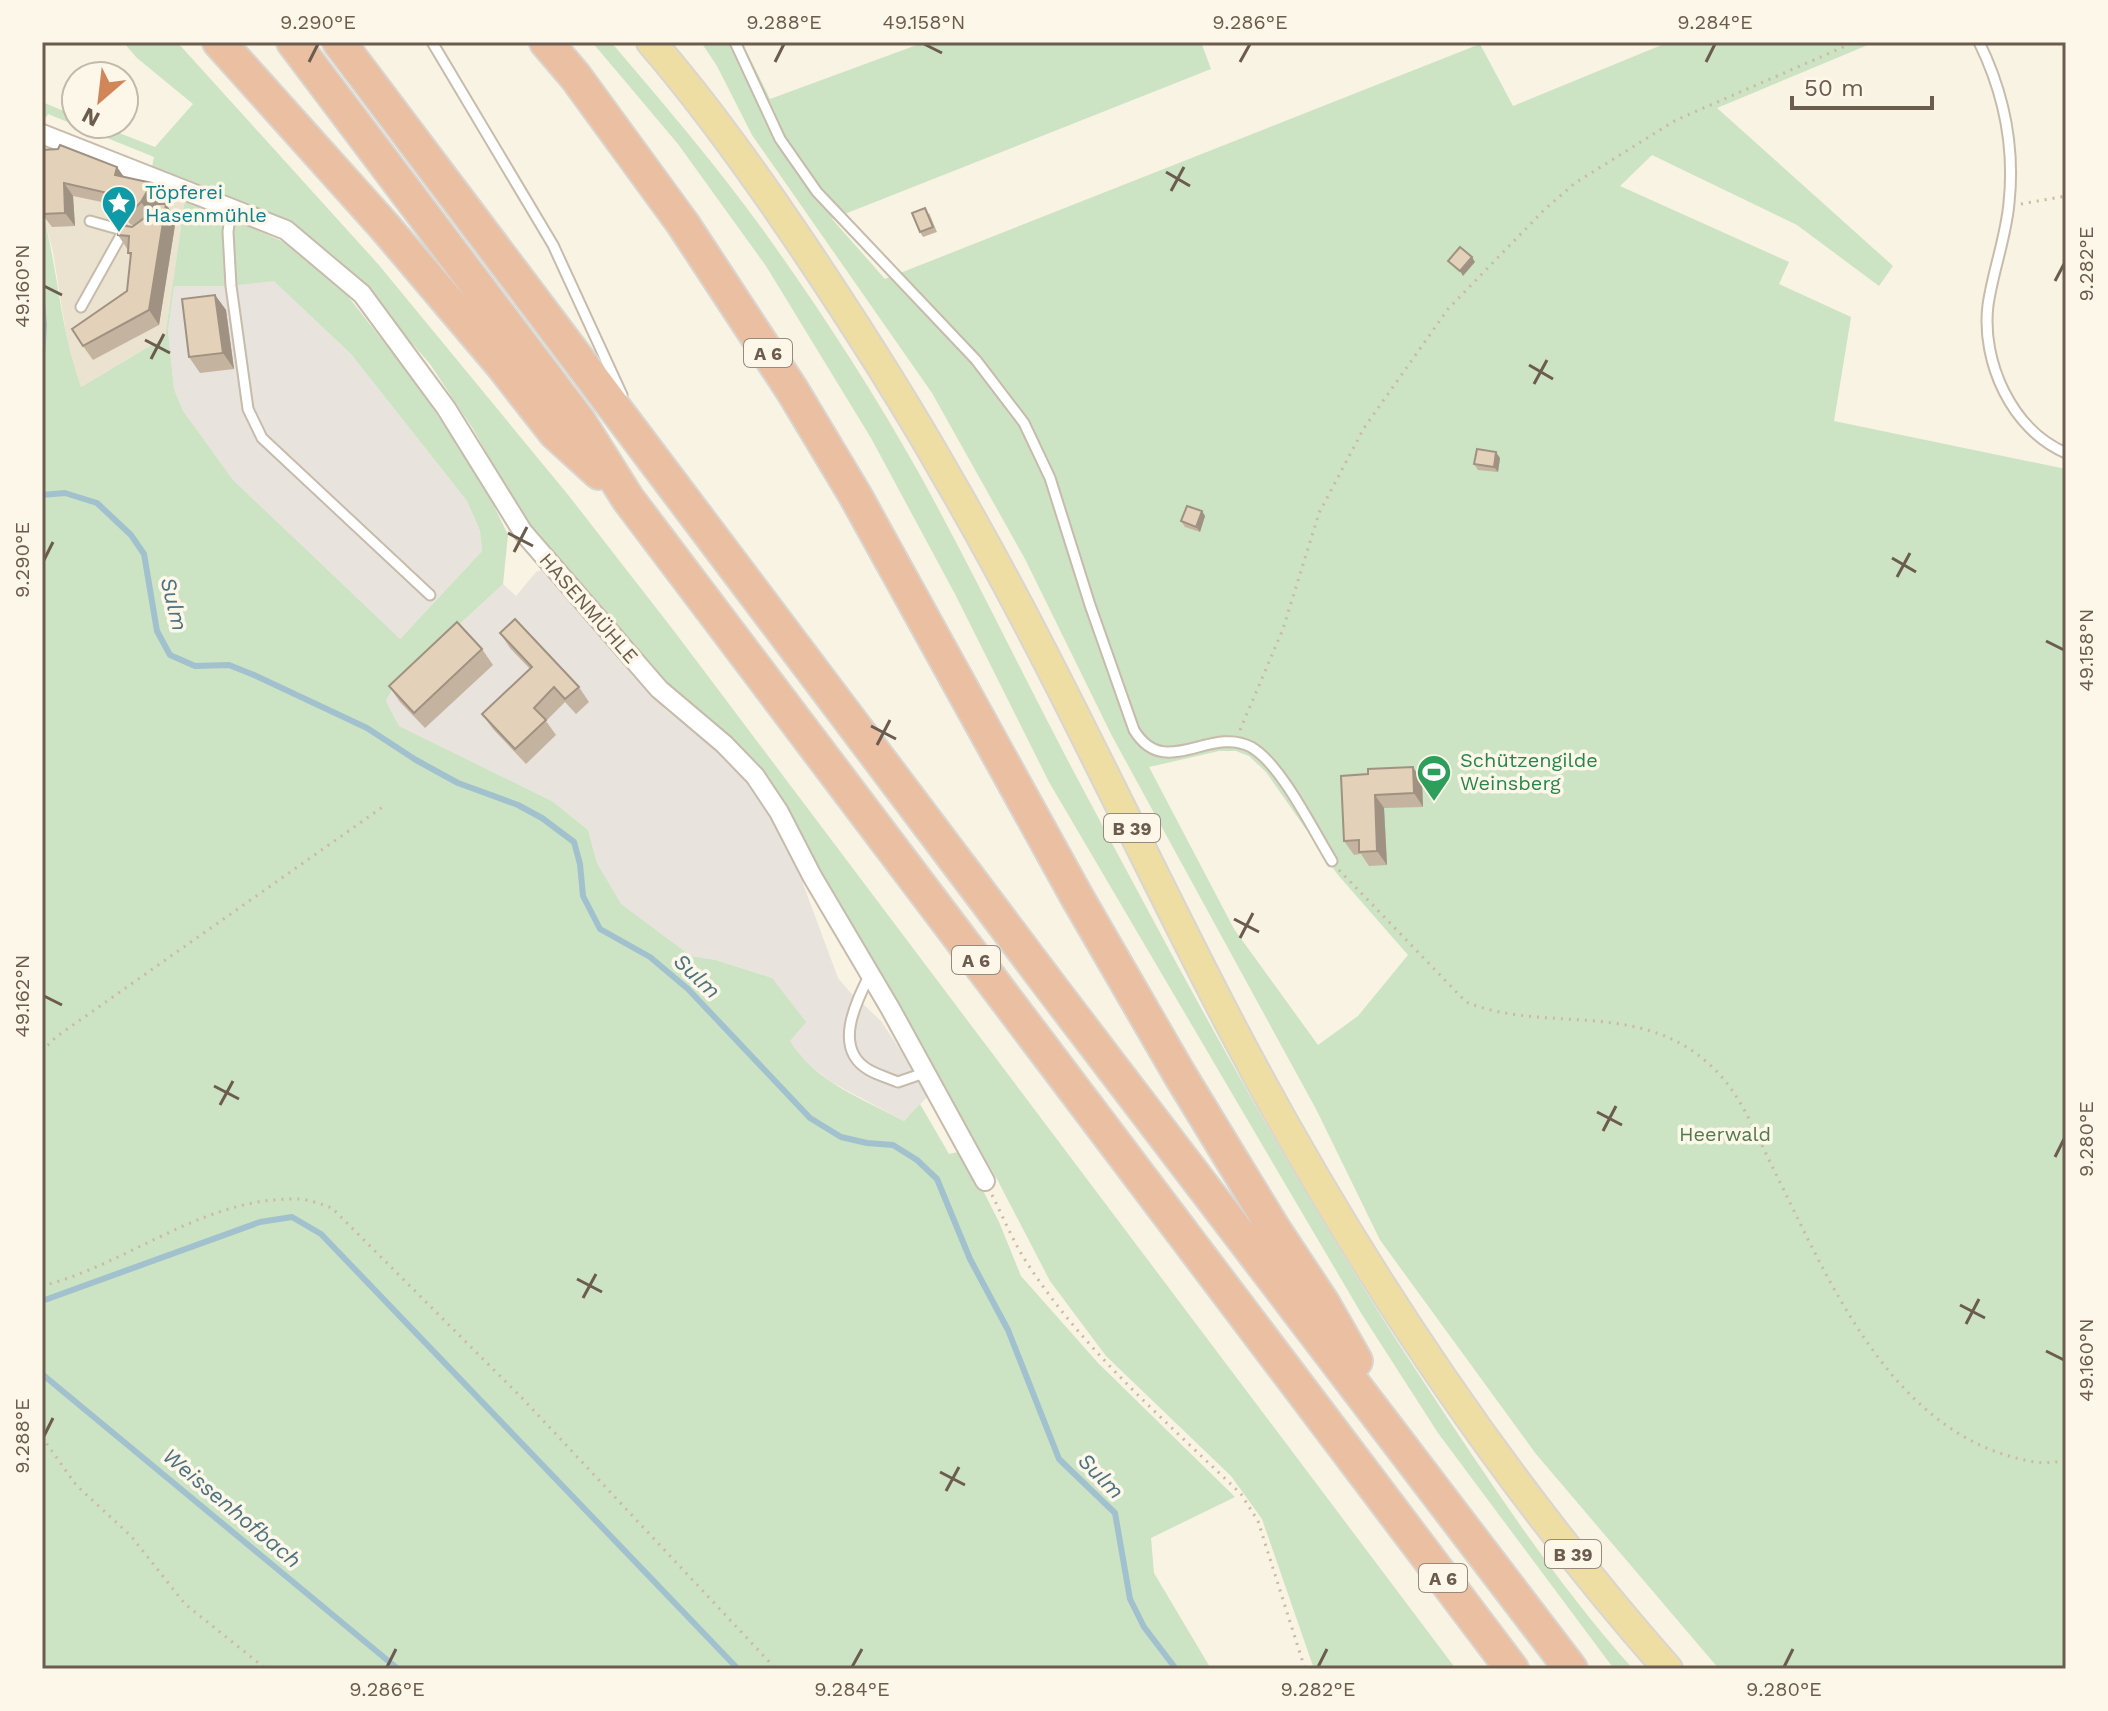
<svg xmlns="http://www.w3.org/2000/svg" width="2108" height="1711" font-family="'Work Sans',sans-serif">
<rect width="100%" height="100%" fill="#f8f3e2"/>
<path fill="#ebe3d0" d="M42 139 185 199 165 337 81 387 70 358 53 252 42 210Z"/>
<g fill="#e8e4dd">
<path d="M274 280 351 354 467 501 480 531 482 551 399 640 233 480 183 412 174 389 168 331 174 286H231Z"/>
<path d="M541 570 666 710 723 756 752 789 769 814 802 881 838 978 849 991 881 1021 930 1094 904 1121 833 1083 805 1062 789 1041 772 978 716 960 691 956 620 904 597 863 588 830 552 801 399 726 386 701 395 684 503 584 516 596 536 572Z"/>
</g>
<g fill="#cce3c4" fill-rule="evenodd">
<path d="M123 42H177L378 264 569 496 674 631 1456 1669H1314L1262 1519 1231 1476 1106 1356 1050 1281 998 1181 823 880 781 797 755 768 662 681 530 530 473 429 430 364 349 271 289 223 152 167 154 157 48 114 42 124V102L76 116V124H96L155 147 193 104 137 58Z"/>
<path d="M592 42H611C663 103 716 165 763 230 819 308 873 391 920 475 974 573 1023 676 1076 776 1188 986 1301 1198 1433 1396 1495 1490 1558 1585 1633 1669H1614L1438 1433 1361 1313 1049 782 955 594 871 438 766 266 678 144Z"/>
<path d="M701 42H742L770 99 925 42H1201L1211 69 832 219 885 279 1480 44 1513 106 1669 42H1875L1717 108 1893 266 1879 286 1797 225 1652 155 1620 186 1789 262 1779 284 1851 317 1834 421 2066 469V1669H1719L1536 1454 1380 1240 1316 1109 1112 736 1025 559 932 393 752 135 717 66ZM1219 751H1236L1249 756 1266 772 1338 875 1408 955 1358 1016 1318 1045 1234 929 1149 767Z"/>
<path d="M185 199 284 242 347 295 412 378 481 479 508 535 503 584 395 684 386 701 399 726 552 801 588 830 597 863 621 904 691 956 716 960 772 978 806 1022 790 1041C815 1082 863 1099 904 1121L920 1104 949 1154 963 1151 999 1222 1021 1276 1098 1363 1235 1497 1151 1538 1154 1573 1211 1669H42V210C58 268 60 330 81 387L165 337ZM274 281 351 354 467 501 480 531 482 551 400 639 233 480 183 411 174 389 168 331 174 286H231Z"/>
</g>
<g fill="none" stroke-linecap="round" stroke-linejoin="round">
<g stroke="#a2c1ce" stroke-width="6">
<path d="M42 300 44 325 42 357"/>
<path d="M42 495 65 493 97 503 131 535 144 554 157 631 170 655 195 666 229 665 254 675 367 728 416 760 458 783 518 805 542 818 574 842 580 864 583 896 600 929 650 957 688 989 810 1118 841 1137 867 1143 893 1145 917 1160 937 1179 970 1259 1008 1330 1059 1459 1115 1513 1130 1599 1144 1627 1176 1669"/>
<path d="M42 1301 260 1222 292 1217 321 1234 738 1669"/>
<path d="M42 1374 398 1669"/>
</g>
<g stroke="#c7bbac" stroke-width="13">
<g id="lane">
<path d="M432 42 553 245 622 395"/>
<path d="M735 42 780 139 817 192 976 360 1024 423 1050 478 1090 605 1134 730C1165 781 1210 725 1251 747 1281 764 1313 830 1332 861"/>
<path d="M1979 42C2004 93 2015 146 2009 203 2006 237 1993 271 1988 305 1981 362 2012 430 2066 453"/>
<path d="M231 207 228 232 231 286 248 409 262 438 430 595"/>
<path d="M90 221 129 232"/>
<path d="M81 307 124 230"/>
<path d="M870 974C856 1002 832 1049 869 1070 878 1075 888 1078 898 1082L924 1073"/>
</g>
</g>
<g stroke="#c7bbac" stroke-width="22">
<path id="street" d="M42 134 286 230 362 294 446 408 523 532 659 689 724 744 755 776 779 812 812 876 890 1008 985 1181"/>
</g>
<g stroke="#d9d5d1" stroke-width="32">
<path id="primary" d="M651 42C708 108 758 179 807 252 855 324 902 397 945 473 1049 651 1134 840 1229 1022 1350 1253 1496 1474 1668 1669"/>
</g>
<g stroke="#d9d5d1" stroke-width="36">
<g id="highway">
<path d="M219 42 384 226 501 364 555 433 599 473"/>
<path d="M293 42 579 421 628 499 1512 1669"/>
<path d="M339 42 1057 995 1571 1669"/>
<path d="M546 42 575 76 683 224 792 390 855 495 1077 897 1180 1075 1274 1229 1323 1303 1356 1361"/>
</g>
</g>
<g stroke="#cdb9a2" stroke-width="3" stroke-dasharray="2 6" stroke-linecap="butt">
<path d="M2021 204 2066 196"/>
<path d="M1240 730 1283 629 1319 513 1364 428 1448 309 1544 210 1575 183 1676 120 1855 42"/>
<path d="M1339 870 1466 1002C1544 1034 1638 999 1709 1064 1741 1092 1756 1135 1775 1172 1830 1283 1893 1436 2030 1461 2041 1464 2054 1462 2066 1461"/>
<path d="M42 1051 56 1037 384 806"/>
<path d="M992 1195C1002 1215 1011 1236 1022 1255 1079 1347 1164 1419 1241 1494L1258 1521 1305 1669"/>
<path d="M42 1286C129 1264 203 1197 297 1199 308 1199 321 1204 332 1208L523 1399 776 1669"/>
<path d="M42 1437 76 1485 131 1536 185 1604 266 1669"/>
</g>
<use href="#lane" stroke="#fff" stroke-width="9"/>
<use href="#street" stroke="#fff" stroke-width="18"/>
<use href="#primary" stroke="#eedea4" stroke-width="28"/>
<use href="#highway" stroke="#eabfa2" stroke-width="32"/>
</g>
<g fill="#c4b49f">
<path d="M42 150 117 167 124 177 152 183 161 196 157 204 176 219 159 325 93 360 83 346 127 291 131 257 128 253V250L118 235 134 226 130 224 116 205 73 196 75 226 52 227 42 214Z"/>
<path d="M929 213 937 232 923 237 920 232Z"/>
<path d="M215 295 226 310 234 369 200 373 189 357Z"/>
<path d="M1500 458 1498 472 1478 470 1474 464Z"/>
<path d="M1202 511 1205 516 1200 532 1185 527 1181 521Z"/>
<path d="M500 633 579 687 589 702 576 714 565 702 546 721 556 735 526 764 493 729 482 714 530 669 510 648Z"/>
<path d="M482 649 493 665 425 728 400 702 389 686Z"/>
<path d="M1341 776 1422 781 1423 807 1384 808 1387 865 1369 866 1361 854 1354 855 1344 841Z"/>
</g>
<g fill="#a09282">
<path d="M117 167 126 180 115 175Z"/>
<path d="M64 183 73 196 75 226 65 213Z"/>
<path d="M152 183 161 196 151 215 141 202Z"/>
<path d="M166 204 176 219 159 325 149 310Z"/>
<path d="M1472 257 1475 262 1463 276 1460 271Z"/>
<path d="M215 295 226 310 234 369 223 353Z"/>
<path d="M1496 452 1500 458 1498 472 1494 467Z"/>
<path d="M1202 511 1205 516 1200 532 1196 527Z"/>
<path d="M1413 767 1422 781 1423 807 1414 793Z"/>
<path d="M1375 795 1384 808 1387 865 1377 851Z"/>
</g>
<g fill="#e4d1b9" stroke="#a09282" stroke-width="2">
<path d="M60 145 117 167 115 175 152 183 141 202 129 214 121 212 122 201 112 199V194L64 183 65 213 42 214V150L58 149Z"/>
<path d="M156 204H166L149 310 83 346 72 329 127 291 131 253H128L129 236 118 235 119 225 132 227 147 216Z"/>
<path d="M925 208 933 227 920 232 912 213Z"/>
<path d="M1460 247 1472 257 1460 271 1448 261Z"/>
<path d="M215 295 223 353 189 357 182 299Z"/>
<path d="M1477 449 1496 452 1494 467 1474 464Z"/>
<path d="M1187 506 1202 511 1196 527 1181 521Z"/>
<path d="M515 619 579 687 565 699 554 687 534 708 546 720 515 749 482 714 532 667 500 633Z"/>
<path d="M457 622 482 649 414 713 389 686Z"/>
<path d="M1413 767 1414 793 1375 795 1377 851 1359 852V840L1344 841 1341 776 1368 774V769Z"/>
</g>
<path fill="none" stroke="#6c5c4d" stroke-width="3" d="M924 44 942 53M309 62 318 44M775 62 784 44M1240 62 1250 44M1706 62 1715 44M1166 172 1190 186M1171 191 1184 167M2055 281 2064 264M44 286 62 295M145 340 170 353M151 359 164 334M1529 365 1553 379M1534 384 1547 360M508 533 533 546M514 552 527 527M1892 558 1916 572M44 560 53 542M1897 577 1910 553M2046 641 2064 650M871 726 896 739M877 745 890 720M1234 919 1259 932M1240 938 1253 913M44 996 62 1005M214 1086 239 1099M220 1105 233 1081M1597 1112 1622 1125M1603 1131 1616 1106M2055 1157 2064 1139M577 1279 602 1292M583 1298 596 1274M1960 1305 1985 1318M1966 1324 1979 1299M2046 1351 2064 1360M44 1436 53 1418M940 1472 965 1485M946 1491 959 1467M387 1667 396 1649M852 1667 862 1649M1318 1667 1327 1649M1784 1667 1793 1649"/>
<defs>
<g id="sight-pin" transform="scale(1.8)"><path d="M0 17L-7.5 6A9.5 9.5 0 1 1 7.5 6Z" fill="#0f9aa8" stroke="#fcf7e8"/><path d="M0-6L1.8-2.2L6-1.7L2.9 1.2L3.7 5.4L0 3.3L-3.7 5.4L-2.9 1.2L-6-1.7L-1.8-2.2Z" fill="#fff"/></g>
<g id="stadium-pin" transform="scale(1.8)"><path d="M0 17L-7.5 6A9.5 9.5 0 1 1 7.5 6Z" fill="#2e9e5b" stroke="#fcf7e8"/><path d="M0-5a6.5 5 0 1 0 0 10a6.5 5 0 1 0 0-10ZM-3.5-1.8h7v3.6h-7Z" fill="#fff"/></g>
</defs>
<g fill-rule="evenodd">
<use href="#sight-pin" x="119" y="203"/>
<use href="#stadium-pin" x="1434" y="772"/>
</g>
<g text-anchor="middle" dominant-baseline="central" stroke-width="7" stroke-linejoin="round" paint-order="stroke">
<g fill="#fcf7e8" stroke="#978a7c" stroke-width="2">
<rect x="744" y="339" width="48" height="28" rx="6"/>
<rect x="1104" y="814" width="56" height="28" rx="6"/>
<rect x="952" y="946" width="48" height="28" rx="6"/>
<rect x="1545" y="1540" width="56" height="28" rx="6"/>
<rect x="1419" y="1564" width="48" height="28" rx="6"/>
</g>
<g font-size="18" font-weight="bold" fill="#6c5c4d">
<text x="768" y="353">A 6</text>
<text x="1132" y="828">B 39</text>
<text x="976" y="960">A 6</text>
<text x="1573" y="1554">B 39</text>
<text x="1443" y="1578">A 6</text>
</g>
<g font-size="20" fill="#0d838f" stroke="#fcf7e8" text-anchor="start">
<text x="145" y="192">Töpferei<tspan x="145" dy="23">Hasenmühle</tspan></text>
</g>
<g font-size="20" fill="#6c5c4d" stroke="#fcf7e8">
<text transform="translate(589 608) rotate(49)">HASENMÜHLE</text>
</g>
<g font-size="20" fill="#27864d" stroke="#fcf7e8" text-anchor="start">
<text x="1460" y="760">Schützengilde<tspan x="1460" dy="23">Weinsberg</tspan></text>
</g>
<g font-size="20" fill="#537b4d" stroke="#fcf7e8">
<text x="1725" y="1134">Heerwald</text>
</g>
<g font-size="22" font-style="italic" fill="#4d7282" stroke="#fcf7e8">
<text transform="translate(174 604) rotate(76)">Sulm</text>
<text transform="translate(697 976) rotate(43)">Sulm</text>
<text transform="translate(1101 1476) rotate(45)">Sulm</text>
<text transform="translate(232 1508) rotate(40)">Weissenhofbach</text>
</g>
</g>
<rect width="2108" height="1711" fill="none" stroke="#fcf7e8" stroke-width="88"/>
<g transform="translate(100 100) rotate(208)"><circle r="38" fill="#fcf7e8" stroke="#c2b9aa" stroke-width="2"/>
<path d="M0-6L14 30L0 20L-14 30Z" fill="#d18658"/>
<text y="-12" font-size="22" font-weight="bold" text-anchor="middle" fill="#6c5c4d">N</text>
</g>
<path d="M1792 96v12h140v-12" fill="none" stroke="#6c5c4d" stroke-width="4"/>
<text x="1804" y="96" font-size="24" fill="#6c5c4d" stroke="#fcf7e8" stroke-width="6" paint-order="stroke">50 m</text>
<rect x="44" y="44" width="2020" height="1623" fill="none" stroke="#6c5c4d" stroke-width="3"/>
<g font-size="20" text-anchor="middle" fill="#6c5c4d">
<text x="318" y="29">9.290°E</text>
<text x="784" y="29">9.288°E</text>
<text x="924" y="29">49.158°N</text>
<text x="1250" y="29">9.286°E</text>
<text x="1715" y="29">9.284°E</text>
<text transform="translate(2086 264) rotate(-90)" y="7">9.282°E</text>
<text transform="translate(22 286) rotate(-90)" y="7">49.160°N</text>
<text transform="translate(22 560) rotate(-90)" y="7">9.290°E</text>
<text transform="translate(2086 650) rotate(-90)" y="7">49.158°N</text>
<text transform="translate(22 996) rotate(-90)" y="7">49.162°N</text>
<text transform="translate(2086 1139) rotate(-90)" y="7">9.280°E</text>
<text transform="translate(2086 1360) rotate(-90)" y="7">49.160°N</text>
<text transform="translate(22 1436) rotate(-90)" y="7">9.288°E</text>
<text x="387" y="1696">9.286°E</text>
<text x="852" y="1696">9.284°E</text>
<text x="1318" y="1696">9.282°E</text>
<text x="1784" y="1696">9.280°E</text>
</g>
</svg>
